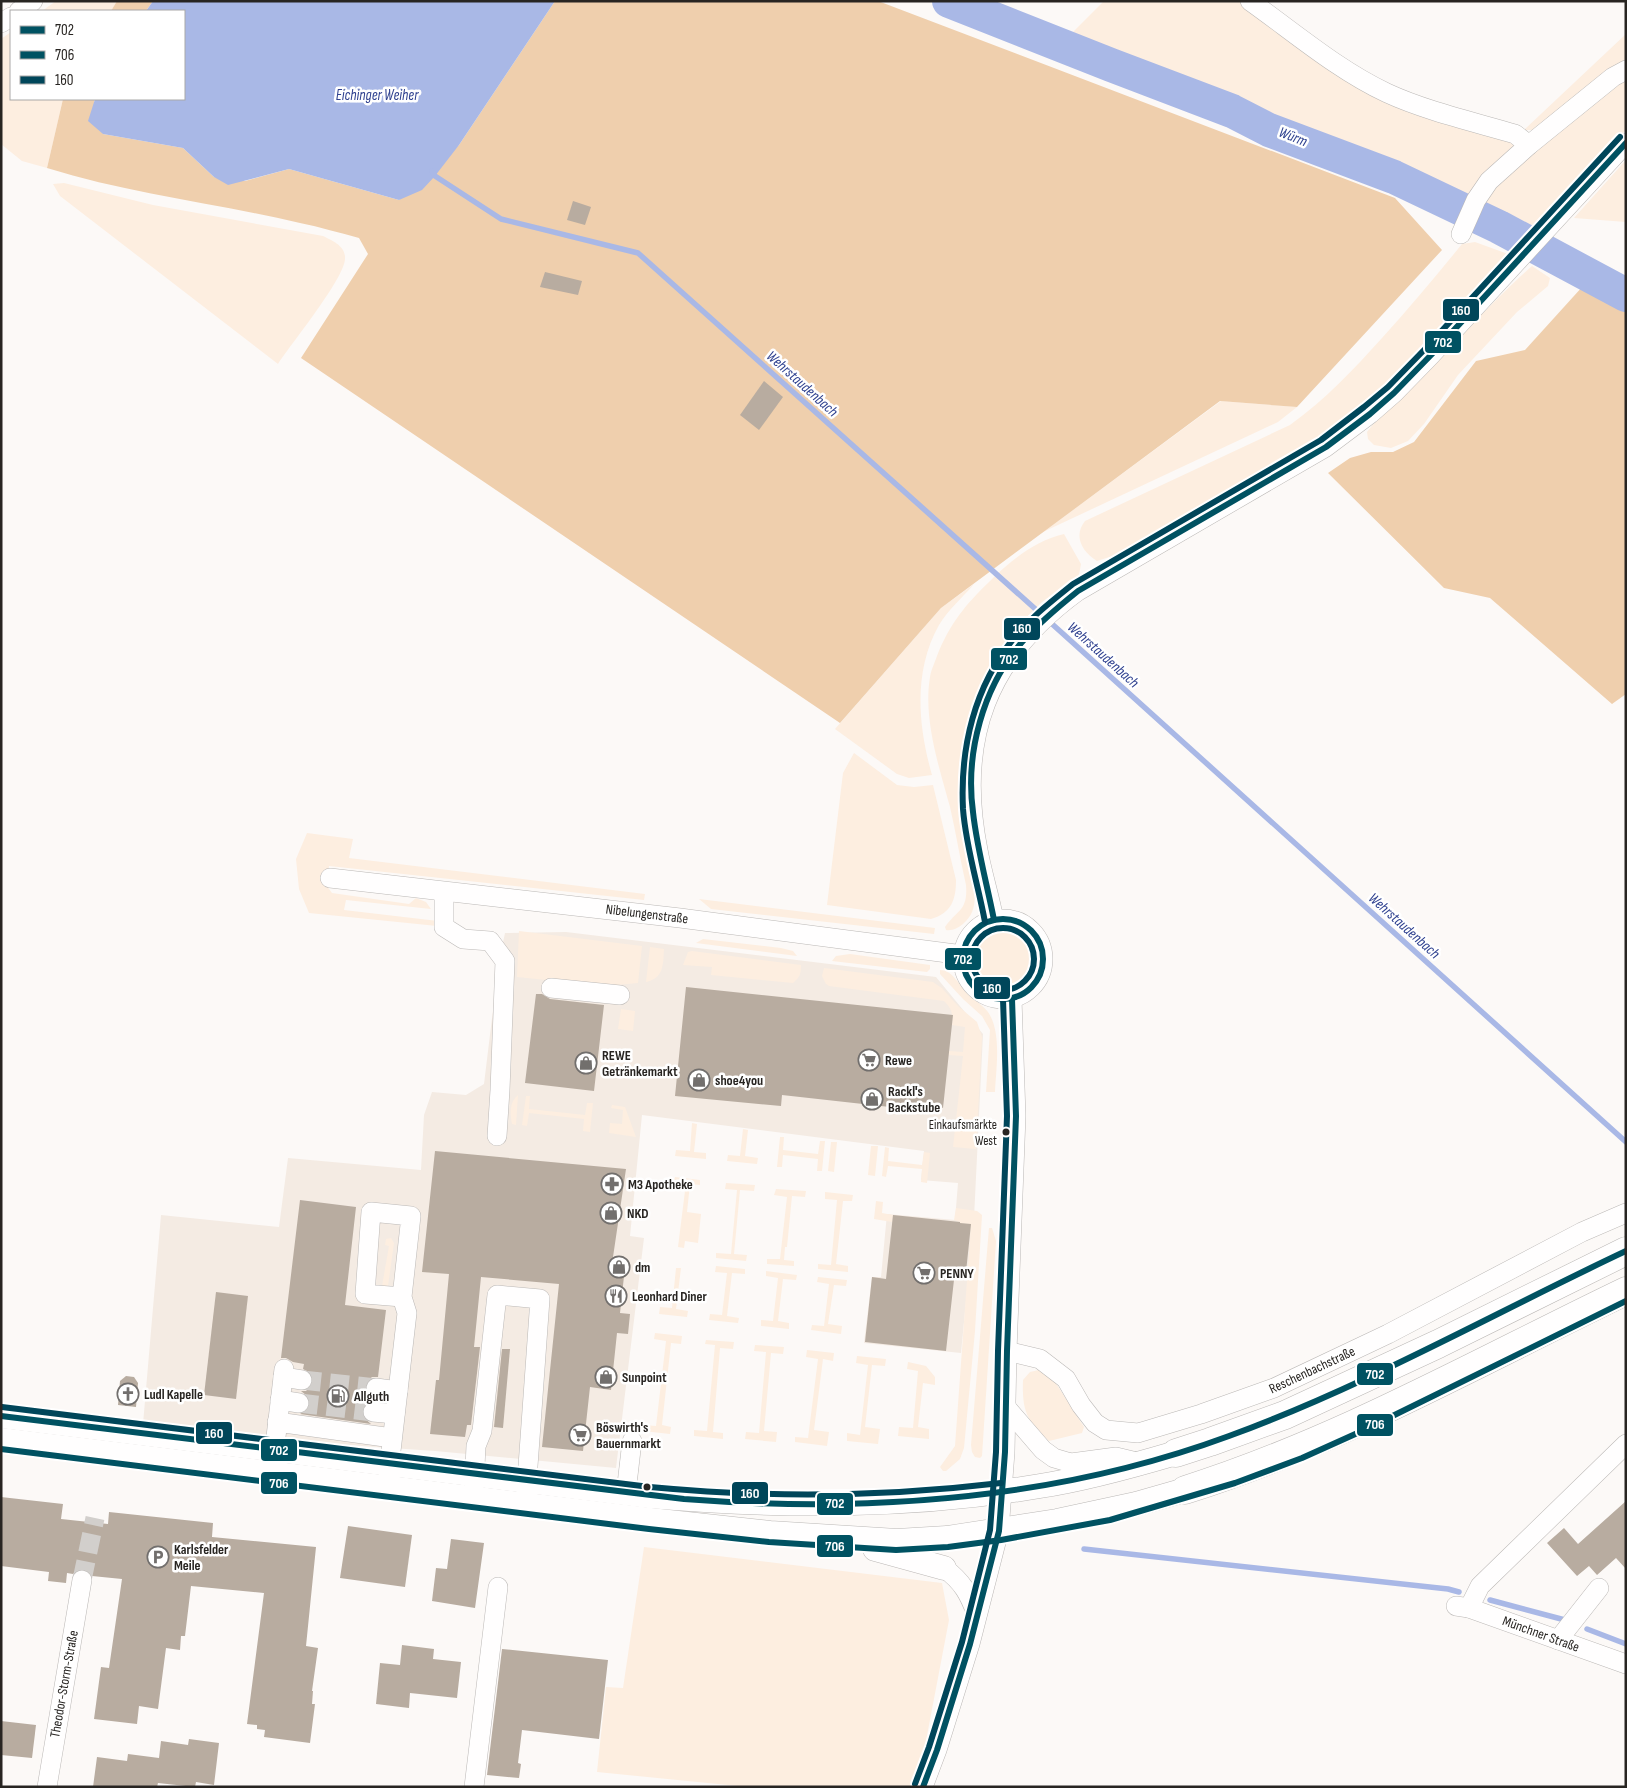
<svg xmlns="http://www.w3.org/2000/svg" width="1627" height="1788" font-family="'Sofia Sans Condensed',sans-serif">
<rect width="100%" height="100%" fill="#fcf9f7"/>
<path fill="#f4ebe3" d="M566 932 936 977 983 1034 974 1218 961 1353 864 1343 872 1277H881L887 1214 955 1220 958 1183 921 1180 924 1151 642 1115 630 1236 644 1238 616 1468 435 1451 260 1439 143 1424 161 1215 279 1227 288 1158 421 1170 424 1115 432 1092 466 1095 484 1084 499 961 505 933Z"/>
<g fill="#fdeee0">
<path d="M56 1H117L111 11H42Z"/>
<path d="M1104 1H1243L1365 88 1498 134 1514 144 1512 154 1470 199 1072 33Z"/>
<path d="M11 32V99H63L47 168 22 161 1 144V39Z"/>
<path d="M1626 34V66L1535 130H1524Z"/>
<path d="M1626 79V130L1512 247 1470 230 1481 204 1506 175Z"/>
<path d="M1626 160V222L1574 218Z"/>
<path d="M64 183 153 205 323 236C333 241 346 246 345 259 344 279 291 344 278 364L60 196 53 184Z"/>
<path d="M1475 242 1508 254 1466 303 1400 373 1363 408 1320 439 1128 551 1097 561C1082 552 1073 536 1085 521L1290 425C1325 400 1354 369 1382 338 1410 307 1436 276 1462 244Z"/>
<path d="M1532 266 1550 278 1548 286 1517 312 1458 375 1424 424 1408 441 1391 448 1374 445 1368 439 1367 432C1380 414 1399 402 1414 386 1453 346 1490 303 1532 266Z"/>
<path d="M1221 401 1297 407 1278 422 1043 532Z"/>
<path d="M1064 534 1081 564C1080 568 1080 573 1078 576 1070 590 1050 593 1039 605 996 648 965 704 960 765 958 780 958 797 960 811 961 829 965 847 969 864 973 885 982 908 963 924 958 928 952 931 946 930L945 927C958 909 968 911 966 885 960 859 956 833 950 807 939 767 923 719 930 677 931 670 935 662 937 656 949 625 965 605 989 582 1010 561 1034 541 1064 534Z"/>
<path d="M974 584C963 597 948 610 939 625 913 671 918 726 932 775L909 778 897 774 835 729 941 608Z"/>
<path d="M854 753 897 785 914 787 933 785 956 880C956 899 952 913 931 919L827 905 843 773Z"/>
<path d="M307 833 353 839 349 858 645 894 644 900 329 866 327 886 332 893 409 904 416 898 426 902 431 909 346 900 344 910 438 921 437 926 309 913 299 889 296 859Z"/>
<path d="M699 899 935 928 934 934 711 909Z"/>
<circle cx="1003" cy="959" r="30"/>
<path d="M519 931 642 946 638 983 605 986 517 977Z"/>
<path d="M703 939 781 948 793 951 797 956 696 943Z"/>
<path d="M650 947 664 949C663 965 664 978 646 982Z"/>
<path d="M692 951 801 965C801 974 800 977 793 983L711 975 712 967 683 965 688 952Z"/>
<path d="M850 954 930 965V969L927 972 832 961 836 956Z"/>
<path d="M824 968 933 982 942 988 958 1006 977 1022 982 1037 976 1149 953 1147 963 1056 949 1055V1051L963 1052 965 1027 952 1025C953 1014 952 1009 944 1001L829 986 826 984 822 976Z"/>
<path d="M940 970C952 970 958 983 965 991 972 999 982 1004 988 1012 1002 1032 996 1069 995 1092H986L990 1030 982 1016 963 999 940 974Z"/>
<path d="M621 1009 635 1011 633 1031 618 1029Z"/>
<path d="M518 1095 516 1125 512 1124C510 1113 509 1103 518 1095Z"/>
<path d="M526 1096H530L529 1109 585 1115 587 1103H593L590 1132 583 1131 584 1119 529 1113 527 1126 522 1125Z"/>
<path d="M612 1105 625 1107 636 1137 609 1133 610 1123 622 1124 623 1110 611 1108Z"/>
<path d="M692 1123 697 1124 694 1152 706 1153V1159L675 1156 676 1150 690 1151Z"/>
<path d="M743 1129 748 1130 745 1156 758 1158 757 1164 727 1161 728 1155 740 1156Z"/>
<path d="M780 1137H784L783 1150 818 1154 820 1141H825L822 1171H817L818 1159 783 1155 782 1167H777Z"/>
<path d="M831 1142H837L834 1172 828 1171Z"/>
<path d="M871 1146H878L875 1176 868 1175Z"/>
<path d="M885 1147 889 1148 888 1161 922 1165 924 1152 930 1153 927 1183 921 1182 922 1169 888 1166 886 1177 882 1176Z"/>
<path d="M675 1177 700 1180V1185L690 1184 687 1212 701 1214 698 1243 685 1241 684 1248 678 1247 686 1183 674 1181Z"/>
<path d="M726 1183 755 1185 754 1191 740 1190 734 1254 747 1255 746 1261 716 1258V1253L731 1254 737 1190 725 1189Z"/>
<path d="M776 1189 806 1191 805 1197 792 1196 787 1247H785L784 1260 794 1261V1266L767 1264V1259H780L787 1197 774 1195Z"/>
<path d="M825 1192 853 1195 852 1201H843L836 1264 848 1266V1272L818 1269V1264L831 1265 837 1200 825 1199Z"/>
<path d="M876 1201 883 1202 882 1213 893 1215 892 1222 874 1219Z"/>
<path d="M956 1208 977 1211 982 1215 975 1331 964 1448 960 1459 946 1471H943L940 1467 955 1446 971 1225 960 1223V1222L954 1220Z"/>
<path d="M989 1228H992L996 1241 982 1456 980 1458 975 1457 972 1452 971 1445Z"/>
<path d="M391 1238 394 1243 388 1286H382L389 1246 385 1245 386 1239Z"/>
<path d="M716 1266 745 1269V1274L732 1273 727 1316 739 1318 738 1323 709 1320 710 1314 722 1315 727 1273 715 1272Z"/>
<path d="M676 1268H681L676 1309 688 1311 687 1317 659 1314 660 1307 672 1308Z"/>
<path d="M766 1271 797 1275 796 1280 783 1279 778 1321 789 1323V1329L761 1326V1320L773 1321 778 1278 766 1276Z"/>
<path d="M818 1277 847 1280 846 1286 834 1285 828 1324 842 1326 841 1334 811 1330 812 1325 824 1326 829 1284 817 1282Z"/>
<path d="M655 1333 682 1336 681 1344 671 1343 662 1425 671 1427 670 1434 643 1431 644 1425 656 1426 666 1341 654 1339Z"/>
<path d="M706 1340 734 1342 733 1349 720 1348 713 1432 723 1433V1439L694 1436V1430L707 1431 715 1345 705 1344Z"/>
<path d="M755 1345 784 1347 783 1354 771 1353 764 1431 777 1432 776 1442 745 1439 746 1432 759 1433 766 1352 754 1351Z"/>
<path d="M807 1350 834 1353 833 1361 823 1359 814 1430 829 1432 827 1446 795 1442V1437L808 1438 818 1359 806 1357Z"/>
<path d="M857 1356 886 1359 885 1366 872 1365 865 1427 880 1429 878 1444 847 1441V1433L860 1435 868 1365 856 1363Z"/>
<path d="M908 1362 926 1366 935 1377V1385L923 1383 918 1427 929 1429V1439L898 1436 899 1427 913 1428 918 1371 907 1369Z"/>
<path d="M1039 1370 1050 1374 1084 1427 1082 1433 1049 1441C1026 1421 1022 1410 1023 1380L1030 1372Z"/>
<path d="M644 1547 942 1583 949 1620 925 1746 910 1787H748L597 1772 606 1687 623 1688Z"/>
</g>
<g fill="#efcfad">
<path d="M117 1H153L146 11H111Z"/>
<path d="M555 1H878L1395 198 1442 250 1297 407 1220 401 941 608 840 723 301 358 368 254 359 238C340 233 320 227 300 223 216 203 130 194 47 168L63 99H95L94 102 103 134 183 148 214 177 245 181 289 169 399 200 459 145Z"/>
<path d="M1583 286 1626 308V694L1612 704 1490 598 1444 588 1328 473 1350 458 1371 452H1393L1414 442 1476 361 1525 350Z"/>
</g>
<path fill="#a9b8e6" d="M153 1H555L459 145 435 176 422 190 399 200 289 169 228 185 214 177 183 148 103 134 88 121 95 99H184V11H146Z"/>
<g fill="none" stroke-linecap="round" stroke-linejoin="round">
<g stroke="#a9b8e6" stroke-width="5.5">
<path d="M432 171 435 176 501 219 638 253 1061 632 1626 1142"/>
<path d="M1084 1549 1448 1589 1459 1592"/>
<path d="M1490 1600 1565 1620"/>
<path d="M1587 1629 1626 1644"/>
</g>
<path stroke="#a9b8e6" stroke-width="34" d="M949 1 1111 65 1232 111 1269 130 1394 177 1499 227 1626 295"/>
</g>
<g fill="#b8aca0">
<path d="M573 201 591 207 585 225 567 220Z"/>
<path d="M545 272 582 281 578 295 540 287Z"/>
<path d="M764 381 783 397 759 430 740 415Z"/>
<path d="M686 987 953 1015 943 1108 927 1107 926 1111 782 1095 781 1106 675 1096Z"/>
<path d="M536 994H542L550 999 604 1005 594 1091 525 1083Z"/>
<path d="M435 1151 626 1169 613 1257 626 1258 620 1313 630 1314 628 1334 617 1333 611 1390 590 1387 583 1451 542 1447 559 1284 481 1277 474 1347H480L471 1425H467L465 1437 430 1434 436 1380H439L449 1274 422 1272Z"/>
<path d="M300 1200 356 1207 345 1305 386 1310 378 1377H372L367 1381 365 1387 366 1393 369 1397 375 1399 374 1401 369 1402 364 1405 362 1410 363 1417 371 1424 300 1414 307 1410 310 1404V1399L306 1395 301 1391H306L310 1387 313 1382V1376L309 1372 303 1369 304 1364 293 1362 286 1358H281Z"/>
<path d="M893 1215 960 1222V1223L971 1224 966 1272 955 1271 946 1351 865 1342 872 1277 886 1279Z"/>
<path d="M216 1292 248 1296 236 1399 204 1395Z"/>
<path d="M502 1349H510L503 1428 494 1427Z"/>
<path d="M126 1376 134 1377 138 1383 136 1407 118 1405 120 1381Z"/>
<path d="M1 1497 63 1504 61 1519 108 1524 109 1512 213 1523 212 1537 316 1547 306 1646 318 1648 312 1691H313L312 1704H315L310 1743 264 1737 265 1730 257 1729V1725L247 1724 264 1593 191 1586 185 1636H181L180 1650 166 1648 158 1709 139 1706 137 1724 94 1719 101 1667 109 1668 122 1579 92 1576 89 1571 83 1569 78 1570 73 1574 67 1573 66 1583 48 1581 49 1572 1 1566Z"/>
<path d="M1626 1501V1569L1616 1558 1597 1575 1589 1566 1577 1576 1547 1543 1564 1528 1578 1544Z"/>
<path d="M348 1526 412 1535 405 1587 340 1578Z"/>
<path d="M451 1539 484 1543 475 1608 432 1601 436 1568 447 1569Z"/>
<path d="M402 1645 434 1649 433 1659 461 1662 457 1698 410 1693 409 1708 376 1704 380 1663 400 1665Z"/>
<path d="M502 1649 608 1660 599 1739 522 1730 518 1763 521 1764 519 1778 487 1775Z"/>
<path d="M1 1721 36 1725 32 1758 1 1755Z"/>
<path d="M189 1739 219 1743 214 1785 196 1782 195 1787 158 1783 157 1787H93L97 1757 127 1761 128 1754 159 1758 161 1741 188 1745Z"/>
</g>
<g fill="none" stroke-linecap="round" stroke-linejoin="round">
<g stroke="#d2cfcc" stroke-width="19" stroke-dasharray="19 9" stroke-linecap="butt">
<path d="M302 1380 376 1388"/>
<path d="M299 1403 373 1412"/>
<path d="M82 1580 95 1518"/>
</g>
<g stroke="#bbb8b6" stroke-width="20">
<g id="minor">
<path d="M1250 1C1295 33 1338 70 1387 93 1426 111 1474 122 1515 134L1529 145"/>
<path d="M19 11 33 1"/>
<path d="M1 23 11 17"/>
<path d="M1461 234 1476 200 1489 181 1529 145 1613 77 1626 70"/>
<path d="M330 878 680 918 963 955"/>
<path d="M444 892V927L463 939 490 941 505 961 500 1090 497 1136"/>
<circle cx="1003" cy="959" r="40"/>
<path d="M994 920C990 897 982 873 978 850 956 739 987 657 1078 591L1326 447 1370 414 1394 393 1431 355 1626 143"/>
<path d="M551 988 620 995"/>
<path d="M1007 1351 1040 1359 1066 1379 1081 1405 1095 1423 1106 1430 1138 1433 1201 1414 1274 1388 1388 1334 1582 1232 1626 1213"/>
<path d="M283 1377 302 1380"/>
<path d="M376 1388 398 1391"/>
<path d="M280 1400 299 1403"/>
<path d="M1005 1406 1043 1450 1054 1458 1071 1463 1116 1457 1141 1463"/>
<path d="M373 1412 395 1414"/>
<path d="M277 1422 392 1438"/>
<path d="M273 1462 284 1369"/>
<path d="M388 1477 407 1313 402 1297 411 1216 371 1212 365 1294 402 1297"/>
<path d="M474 1488 476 1446 482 1431 497 1295 540 1299 526 1494"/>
<path d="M626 1493 632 1441"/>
<path d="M944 1568C963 1582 969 1594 977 1615"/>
<path d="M1456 1606 1469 1608 1626 1664"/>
<path d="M1469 1608 1480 1586 1626 1444"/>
<path d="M1558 1640 1599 1588"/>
<path d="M47 1787 82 1580"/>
<path d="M474 1787 498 1587"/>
<path d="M923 1787 937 1750 970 1644 999 1531 1005 1452 1007 1351 1016 1116 1012 999"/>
</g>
</g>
<g stroke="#bbb8b6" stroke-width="25">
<g id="major">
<path d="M1 1416 649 1496C781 1507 909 1508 1040 1486 1086 1479 1132 1466 1176 1453"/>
<path d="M1 1440 650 1520 770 1533 897 1541 947 1538 1057 1521 1136 1504 1185 1490"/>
<path d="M875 1549 944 1568"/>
</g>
</g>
<g stroke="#bbb8b6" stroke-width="29">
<g id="highway">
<path d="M1176 1453 1210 1442 1285 1415 1438 1344 1626 1251"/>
<path d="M1185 1490C1340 1441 1480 1361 1626 1291"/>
</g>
</g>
<use href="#minor" stroke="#fffefe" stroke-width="19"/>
<use href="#major" stroke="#fffefe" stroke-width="24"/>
<use href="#highway" stroke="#fffefe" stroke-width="28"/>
<g stroke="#fff" stroke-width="10">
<g id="bus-1">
<circle cx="1003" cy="959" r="40"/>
<path d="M994 920C987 884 977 849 973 812 965 753 983 687 1022 642 1039 623 1058 607 1078 591L1326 447 1370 414 1394 393 1431 355 1626 143"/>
<path d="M1 1416 684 1499C865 1513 1056 1500 1229 1436 1366 1386 1494 1313 1626 1251"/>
<path d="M923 1787 937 1750 970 1644 999 1531 1005 1452 1007 1351 1016 1116 1012 999"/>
</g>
</g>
<g stroke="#fff" stroke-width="10">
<path id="bus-2" d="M1 1449 649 1529 769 1542 896 1550 948 1547 1001 1540 1110 1520 1235 1483 1302 1458 1362 1431 1626 1301"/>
</g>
<g stroke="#fff" stroke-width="10">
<g id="bus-3">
<path d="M985 922C978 884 966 848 963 809 960 748 974 687 1014 638 1031 617 1052 601 1073 584L1321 440 1364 407 1388 387 1425 349 1620 137"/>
<circle cx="1003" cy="959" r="31"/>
<path d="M2 1407 650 1487C767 1498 884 1497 1001 1483"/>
<path d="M915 1784 929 1747 962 1642 990 1530 996 1452 998 1351 1007 1116 1003 999"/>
</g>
</g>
<use href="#bus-1" stroke="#005262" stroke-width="6"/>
<use href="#bus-2" stroke="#005262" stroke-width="6"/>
<use href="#bus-3" stroke="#00465a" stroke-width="6"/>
</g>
<defs>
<g id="supermarket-ring" transform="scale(1.125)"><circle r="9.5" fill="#fff" stroke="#726f6d" stroke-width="1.5"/><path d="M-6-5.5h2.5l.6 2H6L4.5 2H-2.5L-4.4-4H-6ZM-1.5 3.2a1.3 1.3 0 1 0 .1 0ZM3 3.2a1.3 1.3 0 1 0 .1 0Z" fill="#726f6d"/></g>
<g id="shop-ring" transform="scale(1.125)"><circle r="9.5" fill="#fff" stroke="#726f6d" stroke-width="1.5"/><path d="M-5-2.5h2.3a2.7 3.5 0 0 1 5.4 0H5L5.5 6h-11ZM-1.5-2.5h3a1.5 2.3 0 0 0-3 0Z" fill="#726f6d"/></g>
<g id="pharmacy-ring" transform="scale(1.125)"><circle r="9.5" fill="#fff" stroke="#726f6d" stroke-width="1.5"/><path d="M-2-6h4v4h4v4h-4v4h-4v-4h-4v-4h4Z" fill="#726f6d"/></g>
<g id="restaurant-ring" transform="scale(1.125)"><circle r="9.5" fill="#fff" stroke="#726f6d" stroke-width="1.5"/><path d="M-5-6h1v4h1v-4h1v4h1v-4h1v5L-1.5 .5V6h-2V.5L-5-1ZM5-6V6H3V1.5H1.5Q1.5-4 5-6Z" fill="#726f6d"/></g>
<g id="church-ring" transform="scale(1.125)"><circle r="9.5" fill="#fff" stroke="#726f6d" stroke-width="1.5"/><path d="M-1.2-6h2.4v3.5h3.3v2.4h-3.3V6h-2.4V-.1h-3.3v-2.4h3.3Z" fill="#726f6d"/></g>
<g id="fuel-ring" transform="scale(1.125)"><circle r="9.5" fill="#fff" stroke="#726f6d" stroke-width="1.5"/><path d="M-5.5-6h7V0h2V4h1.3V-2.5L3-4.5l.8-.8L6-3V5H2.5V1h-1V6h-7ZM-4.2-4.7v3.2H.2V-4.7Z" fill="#726f6d"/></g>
<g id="parking-ring" transform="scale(1.125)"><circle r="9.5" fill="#fff" stroke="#726f6d" stroke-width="1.5"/><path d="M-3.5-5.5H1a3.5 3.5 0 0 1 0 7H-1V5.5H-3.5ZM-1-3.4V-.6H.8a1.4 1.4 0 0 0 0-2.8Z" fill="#726f6d"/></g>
</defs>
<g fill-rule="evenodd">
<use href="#supermarket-ring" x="869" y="1060"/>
<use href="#shop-ring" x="586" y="1063"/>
<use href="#shop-ring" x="699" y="1080"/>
<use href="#shop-ring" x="872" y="1099"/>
<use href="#pharmacy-ring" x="612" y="1184"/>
<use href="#shop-ring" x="611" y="1213"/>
<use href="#shop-ring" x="619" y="1267"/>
<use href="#supermarket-ring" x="924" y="1273"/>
<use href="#restaurant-ring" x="616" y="1296"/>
<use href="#shop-ring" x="606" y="1377"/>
<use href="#church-ring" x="128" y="1394"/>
<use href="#fuel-ring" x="338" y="1396"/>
<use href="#supermarket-ring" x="580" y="1435"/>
<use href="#parking-ring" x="158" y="1557"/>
</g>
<g fill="#282522" stroke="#fff" stroke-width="2">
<circle cx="1006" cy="1132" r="4.5"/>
<circle cx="647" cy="1487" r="4.5"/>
</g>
<g text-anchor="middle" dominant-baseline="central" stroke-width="5" stroke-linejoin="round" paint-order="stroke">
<g font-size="13" fill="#282522" stroke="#fff" text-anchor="end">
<text x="997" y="1125">Einkaufsmärkte<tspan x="997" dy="16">West</tspan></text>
</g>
<g font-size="14" fill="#282522" stroke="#fff">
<text transform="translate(647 914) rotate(7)">Nibelungenstraße</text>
<text transform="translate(1312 1370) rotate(-25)">Reschenbachstraße</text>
<text transform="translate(1541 1634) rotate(20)">Münchner Straße</text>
<text transform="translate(64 1684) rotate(-80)">Theodor-Storm-Straße</text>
</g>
<g font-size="14" font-weight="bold" fill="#282522" stroke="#fff" text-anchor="start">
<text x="602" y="1055">REWE<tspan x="602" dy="16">Getränkemarkt</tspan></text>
<text x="885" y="1060">Rewe</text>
<text x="715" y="1080">shoe4you</text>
<text x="888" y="1091">Rackl's<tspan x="888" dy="16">Backstube</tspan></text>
<text x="628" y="1184">M3 Apotheke</text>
<text x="627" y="1213">NKD</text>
<text x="635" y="1267">dm</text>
<text x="940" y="1273">PENNY</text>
<text x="632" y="1296">Leonhard Diner</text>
<text x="622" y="1377">Sunpoint</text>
<text x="144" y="1394">Ludl Kapelle</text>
<text x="354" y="1396">Allguth</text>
<text x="596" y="1427">Böswirth's<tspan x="596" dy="16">Bauernmarkt</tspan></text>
<text x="174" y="1549">Karlsfelder<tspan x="174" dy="16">Meile</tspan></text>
</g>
<g font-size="15" font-style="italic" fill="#2e408f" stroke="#fff">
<text x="377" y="95">Eichinger Weiher</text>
<text transform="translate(1293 137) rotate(22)">Würm</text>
<text transform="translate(802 384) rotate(42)">Wehrstaudenbach</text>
<text transform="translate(1103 655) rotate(42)">Wehrstaudenbach</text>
<text transform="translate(1404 926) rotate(42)">Wehrstaudenbach</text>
</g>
</g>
<g stroke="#fff" stroke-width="2">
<rect x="1442" y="298" width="38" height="24" rx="5" fill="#00465a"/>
<rect x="1424" y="330" width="38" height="24" rx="5" fill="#005262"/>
<rect x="1003" y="617" width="38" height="24" rx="5" fill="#00465a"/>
<rect x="990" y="647" width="38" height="24" rx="5" fill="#005262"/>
<rect x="944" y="947" width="38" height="24" rx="5" fill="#005262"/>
<rect x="973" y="976" width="38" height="24" rx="5" fill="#00465a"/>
<rect x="1356" y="1362" width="38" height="24" rx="5" fill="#005262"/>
<rect x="1356" y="1413" width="38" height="24" rx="5" fill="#005262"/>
<rect x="195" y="1421" width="38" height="24" rx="5" fill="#00465a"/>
<rect x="260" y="1438" width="38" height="24" rx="5" fill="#005262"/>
<rect x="260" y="1471" width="38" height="24" rx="5" fill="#005262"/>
<rect x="731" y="1481" width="38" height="24" rx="5" fill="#00465a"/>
<rect x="816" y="1492" width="38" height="24" rx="5" fill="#005262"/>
<rect x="816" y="1534" width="38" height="24" rx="5" fill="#005262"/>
</g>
<g font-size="14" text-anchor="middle" font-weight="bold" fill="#fff">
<text x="1461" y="315">160</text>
<text x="1443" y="347">702</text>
<text x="1022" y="633">160</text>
<text x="1009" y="664">702</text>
<text x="963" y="964">702</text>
<text x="992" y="993">160</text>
<text x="1375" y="1379">702</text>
<text x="1375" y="1429">706</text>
<text x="214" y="1438">160</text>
<text x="279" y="1455">702</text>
<text x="279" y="1488">706</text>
<text x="750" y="1498">160</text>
<text x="835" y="1508">702</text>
<text x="835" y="1551">706</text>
</g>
<rect width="1627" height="1788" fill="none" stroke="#282522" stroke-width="5"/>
<rect x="10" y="10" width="175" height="90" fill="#ffffff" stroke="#a9a8a7"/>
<rect x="20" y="26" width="25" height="8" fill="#005262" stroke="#a9a8a7"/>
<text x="55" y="35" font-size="15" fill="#282522">702</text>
<rect x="20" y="51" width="25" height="8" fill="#005262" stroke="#a9a8a7"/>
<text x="55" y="60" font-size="15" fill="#282522">706</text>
<rect x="20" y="76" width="25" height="8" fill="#00465a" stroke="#a9a8a7"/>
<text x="55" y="85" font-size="15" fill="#282522">160</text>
</svg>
